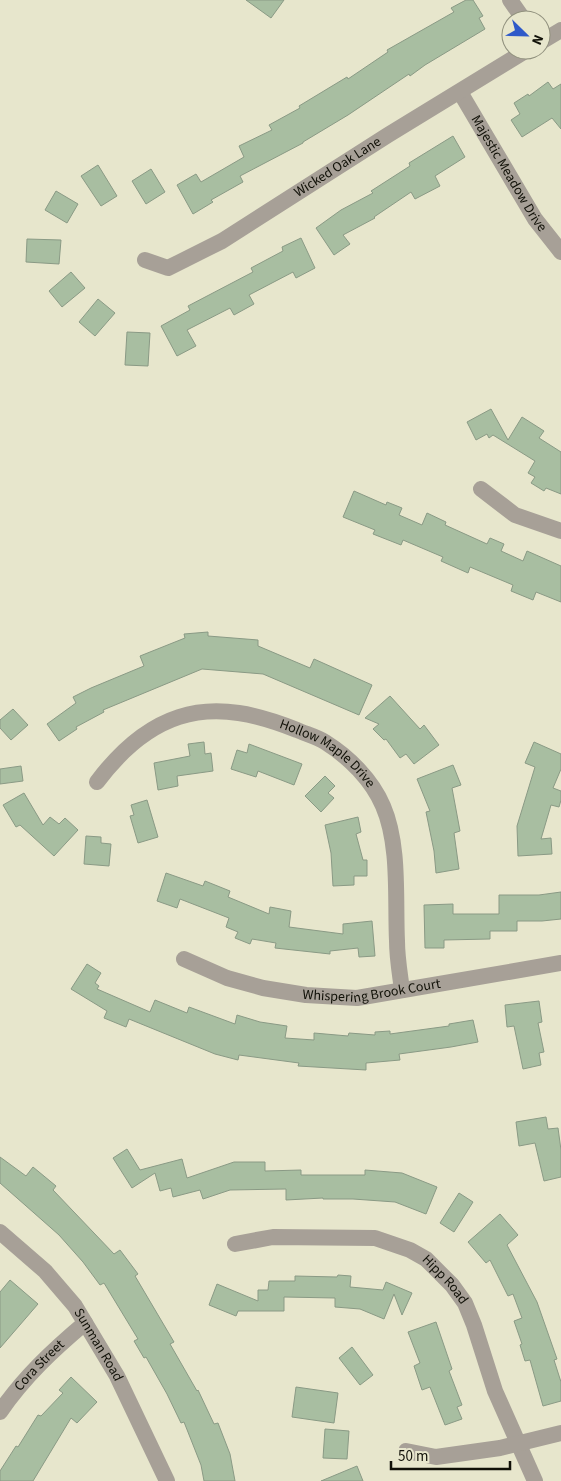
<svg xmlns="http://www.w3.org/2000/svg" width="561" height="1481" font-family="'Source Sans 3',sans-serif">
<rect width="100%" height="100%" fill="#e7e6cc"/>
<g fill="#a8bea1" stroke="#8a9a85">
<path d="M246 0H284L271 18Z"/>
<path d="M466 0H473L483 16 479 18 485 29 425 65 410 76 409 74 348 115 303 142V143L240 176 243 182 211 200 213 202 193 214 177 185 196 174 201 182 244 157 239 146 272 130 269 125 300 108 299 106 347 77 348 79 388 52 387 50 454 12 451 8Z"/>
<path d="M548 82 553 89 561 84V129L552 118 522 137 511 120 520 114 514 103 528 94 529 96Z"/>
<path d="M453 136 465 157 435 176 440 186 415 199 411 192 374 217 375 218 343 235 350 244 334 255 316 228 341 210 373 193 371 191 410 166 409 163Z"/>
<path d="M98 165 117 196 101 206 81 176Z"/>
<path d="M151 169 165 192 146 204 132 181Z"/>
<path d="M56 191 78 204 67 223 45 210Z"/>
<path d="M301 238 315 268 296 278 293 272 249 295 254 304 234 315 230 308 187 330 196 346 177 356 161 326 190 310 188 306 253 272 251 268 283 251 282 247Z"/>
<path d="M27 239 61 240 59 264 26 262Z"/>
<path d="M71 272 85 288 62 307 49 291Z"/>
<path d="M98 299 115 313 95 336 79 322Z"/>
<path d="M127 332 150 333 148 366 125 365Z"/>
<path d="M491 409 508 440 522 417 544 431 539 438 561 452V494L546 488 544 491 531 483 535 477 528 473 535 461 493 435 489 438 487 434 476 440 467 422Z"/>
<path d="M354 491 386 505 387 502 402 508 399 515 422 525 427 513 446 522 445 525 487 544 490 538 504 544 501 551 523 561 527 551 561 566V602L536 592 533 600 511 591 513 585 470 567 468 573 441 561 443 557 403 540 401 545 373 534 375 530 343 517Z"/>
<path d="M208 632V636L258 640V646L310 668 314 659 372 685 359 715 263 674 202 669 103 710 104 712 76 727 77 729 59 741 47 724 76 703 73 697 91 688 144 666 140 656 185 638 184 634Z"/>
<path d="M390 696 420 729 424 725 439 745 414 764 406 754 400 758 386 739 384 740 373 729 379 724 365 718Z"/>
<path d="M13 709 28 725 11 740 0 728V720Z"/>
<path d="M204 742 205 754 211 753 213 771 177 776 178 786 158 790 154 763 190 756 188 744Z"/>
<path d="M534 742 561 754V769L553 788 561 791V800L559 807 551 805 541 839 551 838 552 854 518 856 517 826 535 767 525 763Z"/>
<path d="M249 744 302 764 294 785 258 771 256 777 231 769 237 750 247 753Z"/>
<path d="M453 765 461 785 452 788 460 831 454 833 459 869 436 873 434 851 426 812 430 811 417 779Z"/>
<path d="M21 766 23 781 0 784V769Z"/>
<path d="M325 776 335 786 328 793 334 798 321 812 305 796Z"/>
<path d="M24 793 43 825 50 817 59 824 65 818 78 830 54 856 20 825 16 827 3 805Z"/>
<path d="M147 800 158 837 138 843 130 816 134 815 131 805Z"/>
<path d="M358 817 361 832 356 834 363 860H367V876H354V885L333 886 331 853 325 825Z"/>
<path d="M86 836 101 837V843L111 844 109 866 84 864Z"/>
<path d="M166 873 203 886 205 881 230 891 228 897 269 914 270 907 291 911 289 927 343 934V924L372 921 375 956 359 957 358 948 330 951V954L275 948 276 943 252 939 250 944 235 938 238 932 226 927 229 918 180 899 177 908 157 901Z"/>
<path d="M561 892V919L542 921H517V931H490V939L444 940V948H425L424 905 453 904V914H499V895H539Z"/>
<path d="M87 964 101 973 95 983 99 986 97 989 150 1012 155 1000 187 1013 189 1007 235 1024 237 1015 260 1022 287 1026 285 1038 314 1040V1033L348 1036 349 1033 375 1035V1032L390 1031V1034L449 1026V1024L473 1020 478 1042 451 1047 399 1054 400 1060 366 1063V1070L298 1066 299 1063 239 1055 238 1060 215 1054 129 1019 126 1027 104 1018 107 1011 71 989Z"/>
<path d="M539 1001 542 1022 538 1023 544 1052 539 1053 541 1065 523 1069 514 1026 507 1027 505 1005Z"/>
<path d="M546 1117 548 1129 558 1128 561 1150V1177L544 1181 535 1143 519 1146 516 1122Z"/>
<path d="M127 1149 140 1170 182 1159 187 1178 234 1162H265V1171L301 1170V1175H365V1170L402 1173 437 1187 426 1214 395 1202 353 1199H323V1198L286 1200V1189L230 1190 203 1199 200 1190 173 1197 171 1188 160 1191 155 1173 132 1188 113 1158Z"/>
<path d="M0 1157 26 1176 33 1167 56 1186 53 1190 114 1254 120 1250 138 1274 135 1276 174 1342 170 1344 197 1391 198 1390 214 1424 218 1423 230 1454 235 1481H204L201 1465 184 1422 181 1423 167 1394 146 1357 144 1358 134 1341 138 1339 104 1283 100 1285 83 1262 59 1235 0 1183Z"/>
<path d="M459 1193 473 1202 454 1232 440 1223Z"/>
<path d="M500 1214 518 1235 507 1245 537 1302 557 1359 554 1360 561 1382V1401L543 1406 530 1360 525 1361 520 1345 522 1344 514 1321 522 1318 513 1294 508 1296 490 1260 486 1263 468 1242Z"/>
<path d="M338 1275 351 1276 350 1287 383 1290 386 1282 412 1293 402 1315 394 1294 384 1319 360 1309 335 1307V1298L284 1297V1311H238L236 1316 209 1305 217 1284 258 1301V1290H268L269 1281H295V1276L337 1277Z"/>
<path d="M10 1280 38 1304 0 1348V1292Z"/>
<path d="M436 1322 452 1369 449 1371 462 1405 457 1407 462 1419 445 1425 430 1387 422 1390 414 1366 420 1363 408 1332Z"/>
<path d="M352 1347 373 1375 360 1385 339 1358Z"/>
<path d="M71 1377 97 1402 77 1423 71 1418 33 1481H0V1471L16 1446 18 1447 38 1415 41 1416 63 1393 59 1390Z"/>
<path d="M296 1387 338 1393 334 1423 292 1417Z"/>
<path d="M325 1429 349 1431 347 1459 323 1458Z"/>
<path d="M357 1466 363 1481H321Z"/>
</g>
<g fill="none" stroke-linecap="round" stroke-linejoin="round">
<g stroke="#a7a097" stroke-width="16">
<path d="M510 0 524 20"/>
<path d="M541 42 561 30"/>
<path id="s1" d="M460 92 535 219 561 252"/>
<path id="s2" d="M145 260 168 268 222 241 388 135 527 50"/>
<path d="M481 489 515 515 561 531"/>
<path id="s3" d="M97 782C118 754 145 728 179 717 219 704 259 715 297 730 306 734 317 737 325 742 349 757 372 780 383 806 400 845 395 899 397 941 397 958 400 974 402 990"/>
<path id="s4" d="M184 959 227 978 263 988 306 995 357 998 561 963"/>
<path id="s5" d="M0 1232 45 1271 75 1306 117 1376 167 1481"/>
<path id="s6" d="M235 1244 273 1237 375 1238 410 1250 426 1259 452 1285 465 1303 474 1325 495 1391 535 1481"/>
<path id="s7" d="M0 1412C24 1377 53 1350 85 1323"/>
<path d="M406 1451 436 1457 500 1448 561 1433"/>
</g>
</g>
<g text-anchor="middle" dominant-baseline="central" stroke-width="4" stroke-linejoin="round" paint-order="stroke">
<g font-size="14" fill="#111108" stroke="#e7e6cc">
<text stroke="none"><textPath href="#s2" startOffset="222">Wicked Oak Lane</textPath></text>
<text stroke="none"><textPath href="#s1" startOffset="95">Majestic Meadow Drive</textPath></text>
<text stroke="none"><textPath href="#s3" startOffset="266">Hollow Maple Drive</textPath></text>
<text stroke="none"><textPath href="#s4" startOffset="194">Whispering Brook Court</textPath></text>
<text stroke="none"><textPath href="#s6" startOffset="224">Hipp Road</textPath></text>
<text stroke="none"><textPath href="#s5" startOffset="151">Sunman Road</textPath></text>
<text stroke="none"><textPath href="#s7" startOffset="61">Cora Street</textPath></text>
</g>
</g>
<g transform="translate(526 35) rotate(113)"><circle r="24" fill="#e7e6cc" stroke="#91917e"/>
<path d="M0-4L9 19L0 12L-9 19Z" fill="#2e59c9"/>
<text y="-8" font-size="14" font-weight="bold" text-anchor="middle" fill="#111108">N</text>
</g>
<path d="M391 1461v8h119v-8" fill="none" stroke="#111108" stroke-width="2.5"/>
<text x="398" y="1461" font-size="15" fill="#111108" stroke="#e7e6cc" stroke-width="4" paint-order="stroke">50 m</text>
</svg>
